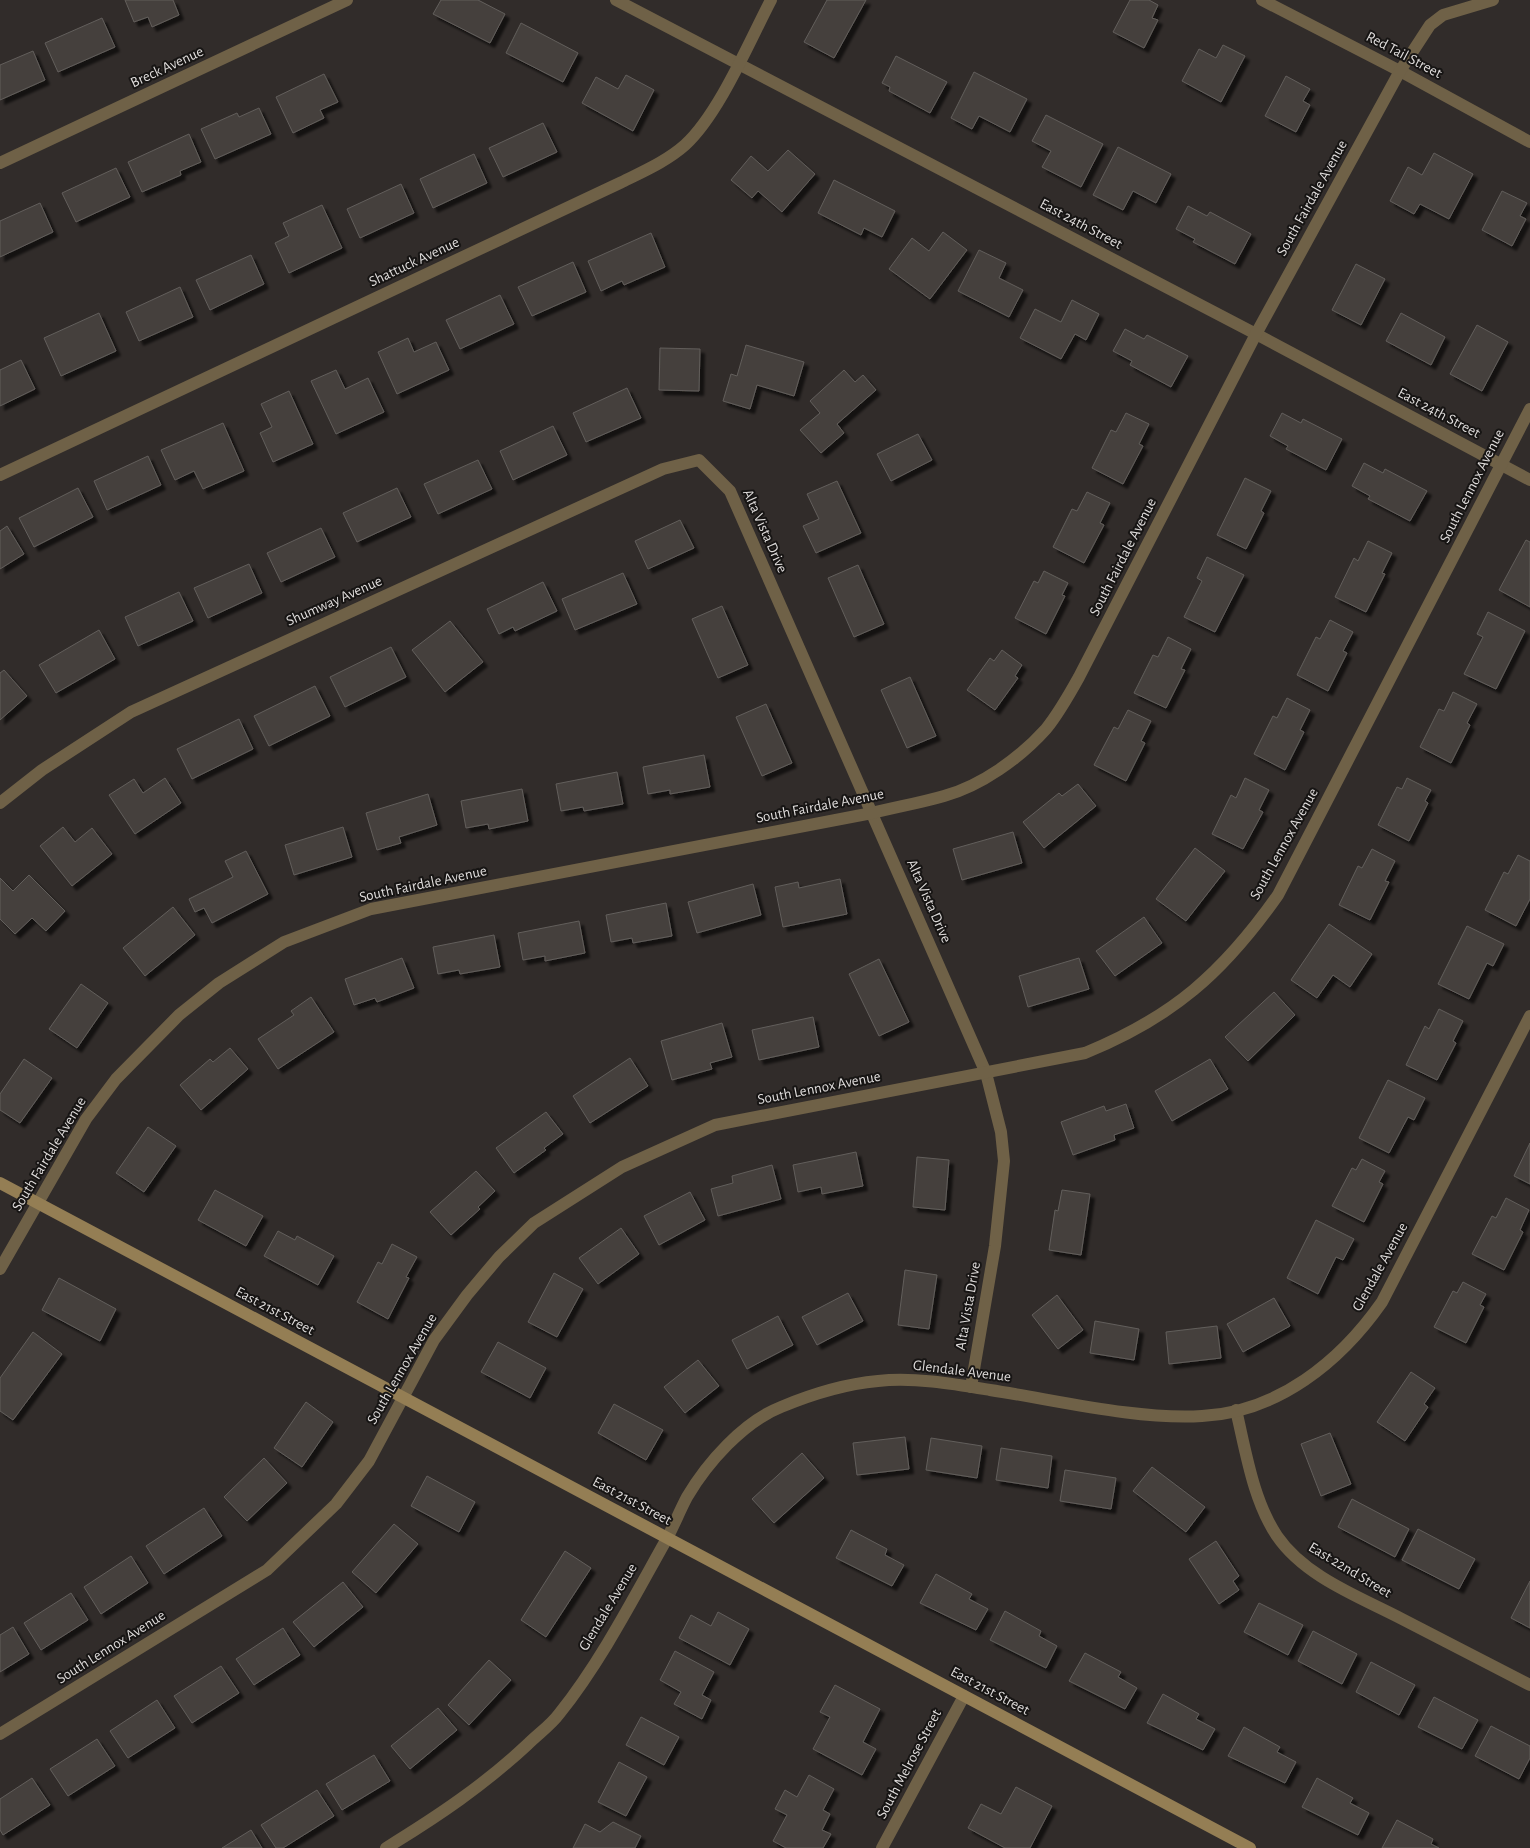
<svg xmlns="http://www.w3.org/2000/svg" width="1530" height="1848" font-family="'Alegreya Sans',sans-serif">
<defs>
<filter id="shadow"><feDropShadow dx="4.5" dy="4.5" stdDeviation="1" flood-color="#0009"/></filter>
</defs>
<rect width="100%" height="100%" fill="#312c2a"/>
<g fill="#45413e" stroke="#625e5b" filter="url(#shadow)">
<path d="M125 0H173L179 15 152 27 148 17 134 22Z"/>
<path d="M441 0H478L505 14 490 43 433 14Z"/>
<path d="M827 0H866L834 58 804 42Z"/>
<path d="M1130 0H1149L1158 5 1152 18 1158 20 1144 48 1113 32Z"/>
<path d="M102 18 115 47 58 72 45 43Z"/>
<path d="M521 23 578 53 563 82 506 53Z"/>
<path d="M1223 45 1245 56 1221 102 1182 81 1199 49 1216 58Z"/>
<path d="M33 51 45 80 0 100V65Z"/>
<path d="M896 56 947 82 930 113 889 91 890 87 882 83Z"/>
<path d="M974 72 1027 99 1010 132 979 116 972 129 951 118Z"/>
<path d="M324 74 338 102 320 110 324 118 293 133 276 97Z"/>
<path d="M626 75 654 90 633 131 582 103 596 77 618 89Z"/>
<path d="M1286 76 1310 89 1303 101 1310 105 1296 132 1265 116Z"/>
<path d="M259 108 271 134 215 159 201 129 237 113 239 117Z"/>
<path d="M1046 115 1103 144 1081 187 1042 167 1051 151 1032 141Z"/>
<path d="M543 123 557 152 503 177 489 148Z"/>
<path d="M189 134 201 162 180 171 181 175 142 192 128 162Z"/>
<path d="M1118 147 1171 174 1156 203 1133 191 1123 210 1093 195Z"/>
<path d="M788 150 815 174 782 212 758 191 752 198 731 180 751 156 768 171Z"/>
<path d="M1434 153 1473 174 1449 219 1420 204 1414 214 1390 201 1408 167 1422 175Z"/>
<path d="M474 154 487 183 433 208 420 179Z"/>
<path d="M116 168 130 197 76 222 62 193Z"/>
<path d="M834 180 895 211 882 237 864 228 861 235 818 213Z"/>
<path d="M401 184 414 213 360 238 347 209Z"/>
<path d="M1502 191 1527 203 1520 216 1526 219 1512 246 1482 230Z"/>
<path d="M40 203 53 232 0 257V221Z"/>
<path d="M322 205 342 248 289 273 275 243 289 236 283 223Z"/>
<path d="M1188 206 1207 216 1210 212 1251 234 1235 264 1193 242 1195 239 1176 229Z"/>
<path d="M943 232 967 250 930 299 889 269 912 238 929 251Z"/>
<path d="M651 233 665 267 624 285 622 281 601 291 588 261Z"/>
<path d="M979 250 1006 263 999 278 1023 290 1009 317 958 291Z"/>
<path d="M251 255 264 284 210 310 196 280Z"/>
<path d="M573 262 586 292 532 316 518 287Z"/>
<path d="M1356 264 1385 279 1361 325 1332 310Z"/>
<path d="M180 287 193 317 139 341 126 312Z"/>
<path d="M500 295 514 324 460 349 446 320Z"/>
<path d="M1072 300 1099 314 1086 340 1075 334 1061 359 1020 338 1035 309 1061 322Z"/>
<path d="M99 313 116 351 61 376 44 338Z"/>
<path d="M1401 313 1445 337 1431 365 1386 341Z"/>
<path d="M1477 325 1508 342 1482 391 1450 374Z"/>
<path d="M1125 329 1144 339 1147 335 1188 356 1171 387 1130 365 1132 361 1113 351Z"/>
<path d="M408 338 414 352 436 342 449 370 397 394 378 352Z"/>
<path d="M746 345 804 362 794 396 757 385 750 409 723 401 731 374 737 376Z"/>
<path d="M660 348 700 349 699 391 659 390Z"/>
<path d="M21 360 35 389 0 406V370Z"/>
<path d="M336 370 345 389 368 378 384 412 336 434 311 381Z"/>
<path d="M844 370 855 382 863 375 876 390 837 424 844 433 821 453 800 430 820 413 810 401Z"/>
<path d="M627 388 641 418 586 442 573 413Z"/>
<path d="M289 391 313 444 273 462 260 433 272 427 261 404Z"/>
<path d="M1126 413 1149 424 1139 444 1143 446 1123 484 1092 468 1111 430 1116 432Z"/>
<path d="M1282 413 1301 423 1303 419 1342 439 1326 470 1286 449 1288 446 1270 436Z"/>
<path d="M223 423 244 471 203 489 194 471 175 480 161 450Z"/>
<path d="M553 426 567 455 513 480 500 451Z"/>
<path d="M918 434 932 460 891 481 877 454Z"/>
<path d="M148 456 161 485 107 510 94 481Z"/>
<path d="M478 460 492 489 438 514 424 484Z"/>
<path d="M1364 463 1383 473 1385 469 1427 491 1410 521 1368 499 1370 496 1352 486Z"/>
<path d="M1245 478 1271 491 1261 511 1264 513 1246 549 1217 535Z"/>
<path d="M837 481 861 533 816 553 803 526 819 519 807 494Z"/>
<path d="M78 488 93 517 34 547 19 518Z"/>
<path d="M397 488 411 517 357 542 343 513Z"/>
<path d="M1087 492 1110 503 1100 523 1104 525 1084 563 1053 547 1072 509 1077 511Z"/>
<path d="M680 520 694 548 648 569 635 541Z"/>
<path d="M7 526 24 554 0 569V531Z"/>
<path d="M321 528 335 557 281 582 267 553Z"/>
<path d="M1526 540 1530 542V607L1499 590Z"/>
<path d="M1368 541 1392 553 1382 573 1385 574 1366 612 1335 597 1354 558 1358 561Z"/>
<path d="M1207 557 1244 575 1215 632 1184 617 1202 581 1197 578Z"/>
<path d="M249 564 262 593 208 618 194 588Z"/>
<path d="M858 565 884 624 854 637 828 578Z"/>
<path d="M1044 571 1068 583 1062 595 1065 596 1046 634 1015 618 1034 581 1038 583Z"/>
<path d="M623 573 637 604 575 630 562 599Z"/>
<path d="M543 582 557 611 515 631 513 627 499 634 487 609Z"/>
<path d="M179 592 193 621 138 646 125 617Z"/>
<path d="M722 606 748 665 718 678 692 619Z"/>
<path d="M1488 612 1525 631 1496 689 1464 674 1483 637 1477 634Z"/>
<path d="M1330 620 1353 632 1343 651 1347 653 1328 691 1297 675 1316 637 1320 639Z"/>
<path d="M450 621 483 662 445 692 412 650Z"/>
<path d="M99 630 115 659 56 693 39 665Z"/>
<path d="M1168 637 1191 649 1181 669 1185 670 1166 708 1134 693 1153 655 1158 657Z"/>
<path d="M391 647 406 677 345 707 330 677Z"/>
<path d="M1002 650 1022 665 1015 676 1018 678 995 710 967 690 990 658 994 661Z"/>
<path d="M4 670 27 696 0 720V673Z"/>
<path d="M910 677 936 736 907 748 881 690Z"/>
<path d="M315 686 330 716 269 746 254 716Z"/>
<path d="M1453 692 1477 704 1467 723 1470 725 1451 763 1420 747 1439 709 1444 711Z"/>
<path d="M1287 698 1310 710 1300 730 1304 732 1285 770 1254 754 1273 716 1277 718Z"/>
<path d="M766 704 792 763 762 776 736 717Z"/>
<path d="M1128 710 1151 721 1141 741 1145 743 1126 781 1094 765 1114 727 1118 729Z"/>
<path d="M239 719 253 749 192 779 177 749Z"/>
<path d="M704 755 710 787 670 794V790L648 794 643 767Z"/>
<path d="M617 772 623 804 584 811 583 807 561 811 556 784Z"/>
<path d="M165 778 181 803 135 834 109 795 134 779 143 793Z"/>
<path d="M1245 778 1269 790 1259 810 1263 812 1243 849 1212 834 1231 795 1236 798Z"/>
<path d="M1407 778 1431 790 1425 801 1428 803 1409 841 1378 825 1397 787 1402 789Z"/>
<path d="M1078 784 1096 806 1044 848 1023 822 1059 793 1062 796Z"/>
<path d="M522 789 528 821 489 829 488 824 466 828 461 801Z"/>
<path d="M428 794 437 825 399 837 401 843 377 850 366 813Z"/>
<path d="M63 827 75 842 92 828 112 854 72 886 40 846Z"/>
<path d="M343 827 352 857 294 875 285 845Z"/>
<path d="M1013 832 1022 863 962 880 953 849Z"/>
<path d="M1195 848 1225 871 1186 921 1156 899Z"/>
<path d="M1372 849 1395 861 1385 881 1389 882 1370 920 1339 905 1358 866 1362 868Z"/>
<path d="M246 851 268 894 212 923 204 908 195 912 189 899 233 877 225 861Z"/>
<path d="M1518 855 1530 861V899L1516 926 1485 910 1504 872 1508 874Z"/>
<path d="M29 875 65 911 46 931 32 918 15 934 0 919V878L13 891Z"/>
<path d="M840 879 847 914 783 927 775 887 798 882 799 888Z"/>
<path d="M753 884 761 915 697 933 688 902Z"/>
<path d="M666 903 672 936 633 943 632 938 611 942 606 915Z"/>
<path d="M173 907 195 935 145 976 123 948Z"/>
<path d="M1144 917 1162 943 1115 976 1096 951Z"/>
<path d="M579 921 585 953 545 961V956L523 960 518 933Z"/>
<path d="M1329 924 1372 954 1350 987 1333 975 1317 998 1291 980Z"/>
<path d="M1467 926 1504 944 1493 966 1487 963 1469 999 1438 984Z"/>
<path d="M494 935 500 967 460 974 459 970 438 974 433 947Z"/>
<path d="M402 958 414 988 377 1002 375 998 354 1005 345 979Z"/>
<path d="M1079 958 1089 989 1028 1007 1019 976Z"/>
<path d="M879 959 909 1022 879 1036 849 974Z"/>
<path d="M81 984 108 1003 77 1048 49 1029Z"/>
<path d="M1274 992 1295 1015 1248 1061 1225 1037Z"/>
<path d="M311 997 334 1032 278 1069 258 1039 294 1015 291 1011Z"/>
<path d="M1439 1009 1463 1021 1453 1041 1456 1043 1437 1080 1406 1065 1425 1026 1429 1029Z"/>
<path d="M813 1017 819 1047 759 1060 752 1030Z"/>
<path d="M722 1023 732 1057 710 1063 712 1069 672 1080 661 1041Z"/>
<path d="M230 1048 248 1069 201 1110 180 1085 210 1059 213 1062Z"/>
<path d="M630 1058 648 1086 590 1123 573 1096Z"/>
<path d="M24 1059 52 1078 20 1123 0 1110V1094Z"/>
<path d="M1210 1059 1228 1089 1172 1121 1155 1091Z"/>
<path d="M1388 1080 1425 1098 1414 1120 1408 1117 1389 1153 1359 1138Z"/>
<path d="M1126 1104 1134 1128 1114 1135 1115 1140 1073 1155 1061 1122 1104 1106 1106 1111Z"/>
<path d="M546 1112 563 1134 544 1148 546 1150 514 1173 496 1148Z"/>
<path d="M148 1127 176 1146 144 1192 116 1173Z"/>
<path d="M1530 1143V1184L1514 1176Z"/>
<path d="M856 1152 863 1186 822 1194 821 1187 798 1192 793 1165Z"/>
<path d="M917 1157 949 1160 945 1210 913 1207Z"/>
<path d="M1362 1159 1385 1171 1379 1182 1383 1184 1364 1222 1332 1206 1352 1168 1356 1170Z"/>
<path d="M772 1165 781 1199 718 1216 711 1189 733 1183 732 1176Z"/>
<path d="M476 1171 495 1191 478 1207 480 1209 451 1235 430 1212Z"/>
<path d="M215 1190 263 1216 246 1246 198 1220Z"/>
<path d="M1062 1190 1090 1194 1081 1255 1049 1250 1055 1210 1058 1211Z"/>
<path d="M690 1192 705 1220 659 1245 644 1216Z"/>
<path d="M1506 1198 1529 1210 1520 1230 1523 1232 1504 1270 1472 1254 1492 1216 1496 1218Z"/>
<path d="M1316 1220 1354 1239 1343 1260 1336 1257 1318 1294 1287 1278Z"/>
<path d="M621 1228 639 1254 598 1284 579 1258Z"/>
<path d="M278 1231 295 1240 297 1236 334 1256 318 1285 264 1256Z"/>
<path d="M392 1244 417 1257 406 1277 409 1278 388 1319 357 1302 378 1262 382 1264Z"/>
<path d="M905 1270 937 1275 929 1329 898 1325Z"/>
<path d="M554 1273 583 1289 557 1337 528 1322Z"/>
<path d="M59 1278 116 1309 100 1341 42 1310Z"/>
<path d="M1463 1282 1486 1294 1480 1305 1484 1307 1466 1343 1434 1327 1453 1291 1457 1293Z"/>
<path d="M848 1293 863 1321 817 1345 802 1317Z"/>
<path d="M1057 1295 1083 1330 1058 1349 1032 1315Z"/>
<path d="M1274 1298 1290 1326 1243 1352 1227 1324Z"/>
<path d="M778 1316 793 1345 747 1369 732 1340Z"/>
<path d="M1095 1321 1139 1329 1134 1360 1090 1353Z"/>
<path d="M1217 1326 1221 1358 1169 1364 1166 1332Z"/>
<path d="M33 1332 62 1354 13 1420 0 1411V1378Z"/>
<path d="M498 1342 546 1368 530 1398 481 1372Z"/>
<path d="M698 1360 719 1386 685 1413 664 1387Z"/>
<path d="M1411 1372 1435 1388 1424 1404 1428 1407 1405 1441 1377 1422Z"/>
<path d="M306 1402 333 1422 302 1467 274 1448Z"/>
<path d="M614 1404 663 1430 646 1460 598 1433Z"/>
<path d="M1330 1433 1351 1484 1321 1496 1301 1444Z"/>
<path d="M905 1437 909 1469 857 1475 853 1443Z"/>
<path d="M931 1438 982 1446 977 1478 926 1470Z"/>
<path d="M1001 1448 1052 1456 1048 1488 996 1480Z"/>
<path d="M802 1453 824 1478 774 1523 752 1499Z"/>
<path d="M264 1458 287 1483 247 1521 224 1497Z"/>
<path d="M1152 1467 1205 1507 1186 1532 1133 1491Z"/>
<path d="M1065 1470 1116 1478 1111 1509 1060 1501Z"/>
<path d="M427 1476 475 1502 459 1532 411 1506Z"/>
<path d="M1352 1499 1409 1529 1395 1557 1338 1527Z"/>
<path d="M204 1508 222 1536 164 1574 146 1546Z"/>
<path d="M394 1524 418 1544 376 1593 352 1572Z"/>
<path d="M1418 1529 1475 1559 1459 1589 1402 1560Z"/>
<path d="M851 1530 887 1549 885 1555 904 1565 892 1586 836 1558Z"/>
<path d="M1216 1541 1239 1576 1233 1581 1239 1590 1219 1604 1189 1559Z"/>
<path d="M565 1551 591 1568 546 1637 521 1620Z"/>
<path d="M131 1556 148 1583 101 1614 84 1587Z"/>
<path d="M936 1574 972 1594 969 1599 988 1609 976 1630 920 1603Z"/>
<path d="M1530 1581V1628L1511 1618Z"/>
<path d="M343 1582 363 1607 314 1647 293 1622Z"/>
<path d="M71 1593 88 1620 41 1650 24 1623Z"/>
<path d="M1259 1603 1303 1625 1288 1655 1244 1632Z"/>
<path d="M1005 1611 1041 1631 1039 1636 1057 1646 1046 1668 990 1640Z"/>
<path d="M718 1612 749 1629 730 1665 679 1638 691 1615 711 1626Z"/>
<path d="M13 1627 29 1654 0 1672V1635Z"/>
<path d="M283 1628 300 1655 254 1685 236 1659Z"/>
<path d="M1313 1631 1357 1654 1342 1684 1298 1661Z"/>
<path d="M675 1651 714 1672 702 1695 711 1700 702 1719 674 1704 681 1692 660 1680Z"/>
<path d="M1085 1653 1121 1672 1118 1677 1137 1688 1125 1709 1069 1681Z"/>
<path d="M489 1660 511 1680 469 1725 448 1705Z"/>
<path d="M1371 1662 1415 1685 1399 1715 1356 1692Z"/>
<path d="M221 1666 239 1693 192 1723 174 1696Z"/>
<path d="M835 1685 880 1709 863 1742 876 1749 862 1775 813 1749 830 1717 820 1712Z"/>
<path d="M1163 1694 1199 1714 1196 1719 1215 1729 1203 1750 1147 1723Z"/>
<path d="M1434 1697 1478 1720 1462 1749 1418 1727Z"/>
<path d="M157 1700 175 1728 128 1758 110 1731Z"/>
<path d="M438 1708 457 1730 410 1769 391 1746Z"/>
<path d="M641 1717 679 1737 664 1765 626 1745Z"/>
<path d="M1491 1726 1530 1746V1758L1519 1779 1475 1756Z"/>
<path d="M1244 1727 1280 1747 1277 1752 1296 1762 1285 1783 1228 1756Z"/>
<path d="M97 1739 115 1766 68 1796 50 1769Z"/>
<path d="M374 1755 390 1781 342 1810 326 1784Z"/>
<path d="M619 1762 647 1777 626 1816 598 1802Z"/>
<path d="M809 1775 834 1789 823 1810 830 1814 822 1830 831 1834 823 1848H786L773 1841 787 1815 775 1809 785 1790 797 1797Z"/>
<path d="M32 1778 50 1805 3 1835 0 1830V1799Z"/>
<path d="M1317 1778 1353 1798 1350 1803 1369 1813 1358 1835 1302 1807Z"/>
<path d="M1016 1787 1052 1806 1030 1848H1005L968 1828 981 1804 1001 1814Z"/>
<path d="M317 1790 334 1816 283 1848H276L261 1825Z"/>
<path d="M1397 1820 1433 1839 1431 1844 1439 1848H1382Z"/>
<path d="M613 1822 641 1836 635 1848H573L585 1824 600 1832Z"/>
<path d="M251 1830 262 1848H222Z"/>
</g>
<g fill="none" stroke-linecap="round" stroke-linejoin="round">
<g stroke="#6f6147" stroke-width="12">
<path d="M616 0 1256 334 1530 480"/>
<path d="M1262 0 1400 71 1530 142"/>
<path d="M0 163 347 0"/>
<path d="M0 475 622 182C644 171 667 161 685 145 719 114 749 42 771 0"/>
<path d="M0 803 42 770 131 712 663 469 699 460 730 491 986 1073 1001 1132 1004 1161 995 1246 971 1387"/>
<path d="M0 1269 86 1119 116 1079 179 1015 219 983 284 942 371 909 872 813C896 807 920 803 944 796 981 786 1020 758 1046 729 1059 713 1069 695 1079 677L1256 334 1400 71 1430 25 1443 15 1493 0"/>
<path d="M1236 1410C1246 1452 1253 1500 1277 1536 1305 1577 1360 1597 1402 1619 1445 1641 1487 1663 1530 1685"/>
<path d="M0 1734 267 1570 336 1504 369 1461 434 1340 467 1295 499 1257 534 1223 622 1167 715 1125 1085 1053C1173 1017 1223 973 1278 895L1530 409"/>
<path d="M386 1848C438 1816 483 1786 528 1744 538 1734 551 1725 559 1714 600 1663 633 1599 665 1542 673 1528 679 1512 687 1497 707 1463 743 1422 781 1407 812 1394 845 1384 878 1381 914 1377 954 1384 990 1390 1056 1400 1137 1420 1202 1416 1278 1412 1340 1362 1382 1302L1530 1016"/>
<path d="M882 1848 964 1696"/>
</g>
<path stroke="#947e54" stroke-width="12" d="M0 1183 1250 1848"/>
</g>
<g text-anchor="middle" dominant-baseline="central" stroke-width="4" stroke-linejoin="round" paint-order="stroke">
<g font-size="15" fill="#dfdcdb" stroke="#171514">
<text transform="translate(1404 55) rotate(28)">Red Tail Street</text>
<text transform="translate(167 67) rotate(-25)">Breck Avenue</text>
<text transform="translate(1312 198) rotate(-61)">South Fairdale Avenue</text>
<text transform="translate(1081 224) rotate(28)">East 24th Street</text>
<text transform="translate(414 262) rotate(-25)">Shattuck Avenue</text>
<text transform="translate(1439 413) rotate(28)">East 24th Street</text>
<text transform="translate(1472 486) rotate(-63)">South Lennox Avenue</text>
<text transform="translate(765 531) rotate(66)">Alta Vista Drive</text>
<text transform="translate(1123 557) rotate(-63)">South Fairdale Avenue</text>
<text transform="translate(334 601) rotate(-24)">Shumway Avenue</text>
<text transform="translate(820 806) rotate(-11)">South Fairdale Avenue</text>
<text transform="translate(1284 844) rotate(-61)">South Lennox Avenue</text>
<text transform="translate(423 884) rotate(-12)">South Fairdale Avenue</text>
<text transform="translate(929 901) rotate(66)">Alta Vista Drive</text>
<text transform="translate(819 1088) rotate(-11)">South Lennox Avenue</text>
<text transform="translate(49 1154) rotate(-59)">South Fairdale Avenue</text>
<text transform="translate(1380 1267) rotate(-61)">Glendale Avenue</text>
<text transform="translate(968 1306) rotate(-80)">Alta Vista Drive</text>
<text transform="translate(275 1311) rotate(28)">East 21st Street</text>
<text transform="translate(402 1369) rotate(-60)">South Lennox Avenue</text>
<text transform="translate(962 1371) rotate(7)">Glendale Avenue</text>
<text transform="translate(632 1501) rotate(28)">East 21st Street</text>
<text transform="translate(1350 1570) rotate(31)">East 22nd Street</text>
<text transform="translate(608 1607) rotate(-59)">Glendale Avenue</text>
<text transform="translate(111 1647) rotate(-32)">South Lennox Avenue</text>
<text transform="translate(990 1691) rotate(28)">East 21st Street</text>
<text transform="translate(909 1764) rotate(-62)">South Melrose Street</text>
</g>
</g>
</svg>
